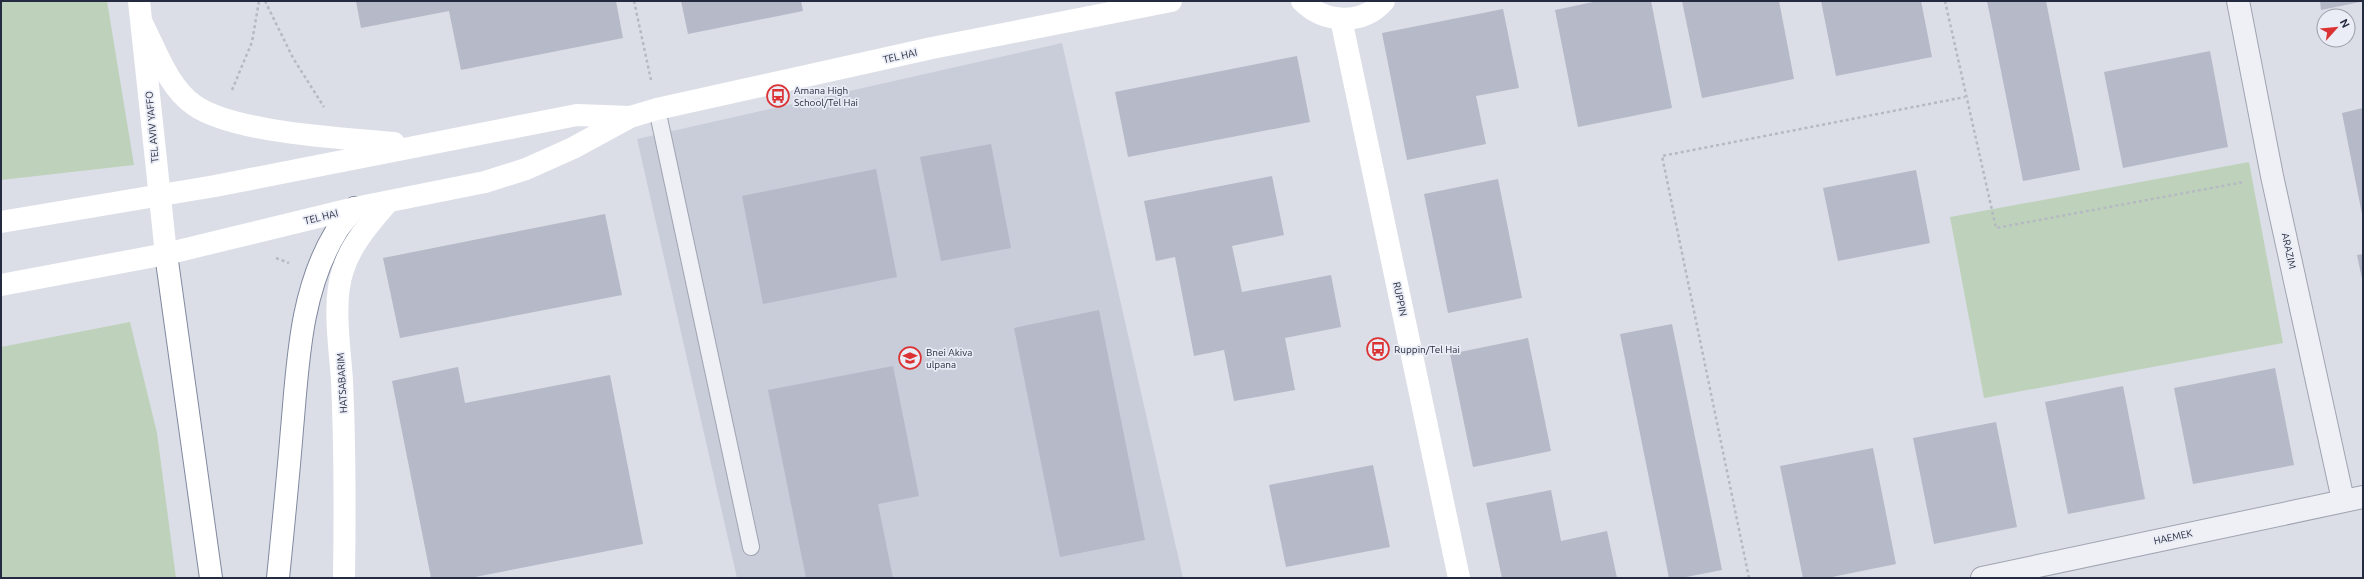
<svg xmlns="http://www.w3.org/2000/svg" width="2364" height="579" font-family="Ubuntu,sans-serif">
<rect width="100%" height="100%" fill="#dbdee7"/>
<path fill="#c9cdda" d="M1062 43 1183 578H737L637 139Z"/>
<g fill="#bed2bb">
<path d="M1 1H107L134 165 1 180Z"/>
<path d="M2249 162 2283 343 1984 398 1950 217Z"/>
<path d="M130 322 157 433 176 578H1V347Z"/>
</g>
<g fill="#b5b9c8">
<path d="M356 1H616L623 38 461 70 449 11 361 28Z"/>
<path d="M681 1H801L803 11 688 34Z"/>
<path d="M1598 1H1651L1672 108 1578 127 1555 10Z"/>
<path d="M1682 1H1779L1794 79 1702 98Z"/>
<path d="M1821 1H1921L1932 57 1836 76Z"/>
<path d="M1987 1H2046L2080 170 2023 181Z"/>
<path d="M2320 1H2360V2L2321 10Z"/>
<path d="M1503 9 1519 88 1476 96 1486 144 1407 160 1382 33Z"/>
<path d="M2210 51 2228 147 2123 168 2104 72Z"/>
<path d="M1297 56 1310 122 1128 157 1115 92Z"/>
<path d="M2363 108V214H2362L2342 113Z"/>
<path d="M991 144 1011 248 941 261 920 157Z"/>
<path d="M876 169 897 277 763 304 742 196Z"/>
<path d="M1916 170 1930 243 1838 261 1823 188Z"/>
<path d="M1272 176 1284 235 1232 246 1242 292 1331 275 1341 327 1285 338 1295 390 1234 401 1224 350 1194 356 1175 257 1156 261 1144 201Z"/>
<path d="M1498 179 1522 298 1448 313 1424 194Z"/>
<path d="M605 214 622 295 400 338 383 258Z"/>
<path d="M2363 254V279H2362L2357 255Z"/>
<path d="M1099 310 1145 540 1060 557 1014 328Z"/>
<path d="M1672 324 1722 570 1681 578H1669L1620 334Z"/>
<path d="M1528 338 1551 451 1473 467 1450 354Z"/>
<path d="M893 366 919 496 878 504 893 578H806L768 390Z"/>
<path d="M458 367 465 403 610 375 643 544 470 578H431L392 381Z"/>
<path d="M2275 368 2294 465 2193 484 2174 388Z"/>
<path d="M2123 386 2145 499 2068 514 2045 402Z"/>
<path d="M1996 422 2017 527 1934 544 1913 438Z"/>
<path d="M1873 448 1896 564 1827 578H1803L1780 466Z"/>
<path d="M1373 465 1390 547 1286 567 1269 485Z"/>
<path d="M1551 490 1561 541 1607 531 1617 578H1502L1486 503Z"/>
</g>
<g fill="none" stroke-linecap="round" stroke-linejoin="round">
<g stroke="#a0a4b1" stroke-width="18">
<path id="lane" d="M657 109 751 547"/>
</g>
<g stroke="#a0a4b1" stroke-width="24">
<g id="street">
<path d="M2238 1 2272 176 2343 500"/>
<path d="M1982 578 2363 497"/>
</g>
</g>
<g stroke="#81899f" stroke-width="24">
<g id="highway">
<path d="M166 254 211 578"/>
<path d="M278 578C283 528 288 479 292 429 298 363 300 291 336 232 341 223 349 216 355 208"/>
</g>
</g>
<g stroke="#b5b9c2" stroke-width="2.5" stroke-dasharray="3 3" stroke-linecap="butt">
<path d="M265 1 293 58 324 107"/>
<path d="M634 1 651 80"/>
<path d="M1945 1 1996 228 2244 182"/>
<path d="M232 90 252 42 259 1"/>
<path d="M276 258 289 263"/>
<path d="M1749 578 1662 156 1965 97"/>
</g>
<use href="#lane" stroke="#eef0f5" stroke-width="16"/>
<use href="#street" stroke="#eef0f5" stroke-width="22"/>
<g stroke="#fff" stroke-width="22">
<path d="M139 1 166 254"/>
<path d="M1302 1C1324 23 1362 26 1384 1"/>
<path d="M1341 19 1459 578"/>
<path d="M142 23C156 50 168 87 194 105 233 133 344 138 394 143"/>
<path d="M1 222 215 186 577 115 630 117"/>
<path d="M1 285 166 254 355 208 485 182 526 169 573 148 630 117 657 109 932 48 1171 1"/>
<path d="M344 578C345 512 345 447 342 381 340 348 332 302 343 270 351 244 370 223 388 202"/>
</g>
<use href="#highway" stroke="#fff" stroke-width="22"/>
</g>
<defs>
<g id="bus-ring" transform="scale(1.15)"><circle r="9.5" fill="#eaedf5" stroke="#db3234" stroke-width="1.5"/><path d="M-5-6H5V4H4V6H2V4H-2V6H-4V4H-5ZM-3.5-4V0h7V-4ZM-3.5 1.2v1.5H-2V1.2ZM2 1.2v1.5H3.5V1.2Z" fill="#db3234"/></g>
<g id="school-ring" transform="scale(1.15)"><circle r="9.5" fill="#eaedf5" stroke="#db3234" stroke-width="1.5"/><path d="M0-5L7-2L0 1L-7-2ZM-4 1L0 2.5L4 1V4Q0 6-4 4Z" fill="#db3234"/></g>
</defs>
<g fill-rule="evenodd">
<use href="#bus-ring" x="778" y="96"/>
<use href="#bus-ring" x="1378" y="349"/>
<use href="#school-ring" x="910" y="358"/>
</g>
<g text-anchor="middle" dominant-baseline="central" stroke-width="3.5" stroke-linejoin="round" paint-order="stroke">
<g font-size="10" fill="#242a3f" stroke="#eaedf5">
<text transform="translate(900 56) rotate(-13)">TEL HAI</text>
<text transform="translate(152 127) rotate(-95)">TEL AVIV YAFFO</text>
<text transform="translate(321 217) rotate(-14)">TEL HAI</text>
<text transform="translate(2289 251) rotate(78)">ARAZIM</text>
<text transform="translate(1400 299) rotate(78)">RUPPIN</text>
<text transform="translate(342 383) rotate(-93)">HATSABARIM</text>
<text transform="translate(2173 537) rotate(-12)">HAEMEK</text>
</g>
<g font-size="10" fill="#242a3f" stroke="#eaedf5" text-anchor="start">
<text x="794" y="90">Amana High<tspan x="794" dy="12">School/Tel Hai</tspan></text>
<text x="1394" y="349">Ruppin/Tel Hai</text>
<text x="926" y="352">Bnei Akiva<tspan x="926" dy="12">ulpana</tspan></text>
</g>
</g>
<rect width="2364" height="579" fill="none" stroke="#242a3f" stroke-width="4"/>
<g transform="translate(2336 28) rotate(63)"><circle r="19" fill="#eaedf5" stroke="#9b9fac"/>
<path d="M0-3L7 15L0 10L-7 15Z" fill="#db3234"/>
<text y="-6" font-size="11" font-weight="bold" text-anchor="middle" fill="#242a3f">N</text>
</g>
</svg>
